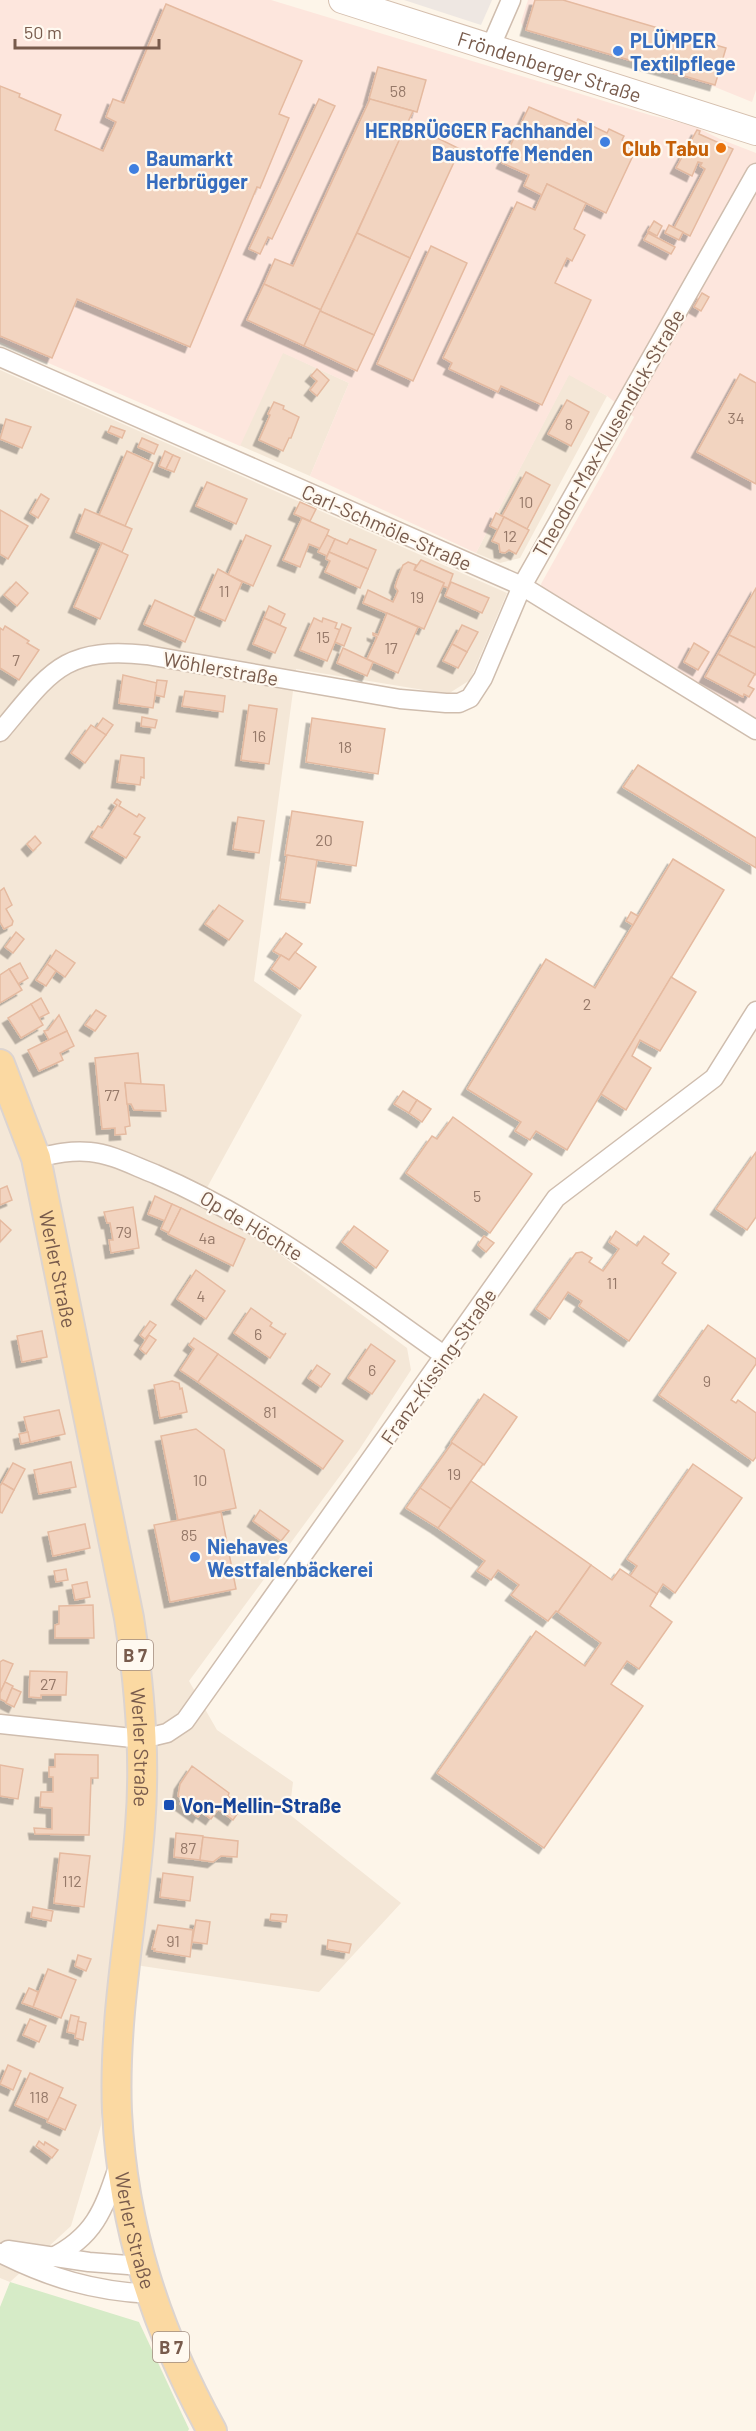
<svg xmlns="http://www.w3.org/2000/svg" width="756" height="2431" font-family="Barlow,sans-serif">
<defs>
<filter id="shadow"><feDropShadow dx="-5.5" dy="5.5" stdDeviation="0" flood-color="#0004"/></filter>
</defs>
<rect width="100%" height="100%" fill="#fdf5e9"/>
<g fill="#f4e7d7">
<path d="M282 352 349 383 310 476 239 445Z"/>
<path d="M0 370 507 593 470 680 448 694 296 669 254 981 302 1015 198 1204 251 1233 407 1348 411 1370 359 1450 189 1681 217 1730 293 1782 289 1814 401 1903 319 1992 142 1966 113 1958 102 2033 101 2125 71 2226 10 2282 0 2278Z"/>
<path d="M569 374 607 396 520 558 500 563 476 553Z"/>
</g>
<g fill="#fde6dd">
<path d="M0 0H271L650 115 694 126 720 139 756 153V721L543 592 541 584 634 417 607 396 569 375 476 553 310 476 349 383 283 353 240 446 0 342Z"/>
<path d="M528 0H756V90L752 102 715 87 525 31 521 22Z"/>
</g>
<path fill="#eee7e2" d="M404 0H492L481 25Z"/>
<path fill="#d6ebc7" d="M10 2282 139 2322 189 2429 188 2431H0V2307Z"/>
<g fill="#f2d4c0" stroke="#e5baa0" stroke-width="1.5" filter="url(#shadow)">
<path d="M535 0H563L726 48 715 85 526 30Z"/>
<path d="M166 4 302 61 279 114 289 118 260 188 257 187 190 347 77 299 52 358 0 336V86L20 94 19 97 61 115 55 130 103 151 116 122 106 117 113 99 124 103Z"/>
<path d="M378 67 426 80 417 112 369 99Z"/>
<path d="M319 99 335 106 272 239 268 237 260 254 249 249Z"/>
<path d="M370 99 413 111 321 310 264 284 275 259 293 266Z"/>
<path d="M529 107 574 126 578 119 607 133 609 129 624 136 622 140 637 147 606 213 547 184 542 195 524 186 529 175 502 163Z"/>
<path d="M407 123 460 149 410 258 357 233Z"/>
<path d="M697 130 700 131 699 134 733 149 690 236 674 228 705 169 700 166 702 163 698 162 692 176 676 168Z"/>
<path d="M547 184 586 203 574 229 585 235 572 261 567 258 555 283 591 300 542 405 501 386 498 392 449 369 452 363 443 358 517 202 535 210Z"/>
<path d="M654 221 662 226 657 236 648 231Z"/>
<path d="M669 225 683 232 679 240 665 233Z"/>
<path d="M357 233 410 258 374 335 320 311Z"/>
<path d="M648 233 675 247 671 254 644 240Z"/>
<path d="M431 246 467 263 413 381 377 364Z"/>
<path d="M264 284 321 310 304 346 247 320Z"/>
<path d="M702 293 709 297 701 311 694 307Z"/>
<path d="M320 311 374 335 357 371 304 346Z"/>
<path d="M317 369 329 380 317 396 310 390 317 381 311 376Z"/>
<path d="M740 374 756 383V484L697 452Z"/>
<path d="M567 400 589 412 571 446 548 434Z"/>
<path d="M274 402 284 406 283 409 299 417 291 438H289L283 451 259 440 270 415 268 414Z"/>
<path d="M6 419 31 427 22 448 0 439Z"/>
<path d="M111 426 125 431 122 438 108 432Z"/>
<path d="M142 438 158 445 154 454 138 447Z"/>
<path d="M127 451 153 463 125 526 99 515Z"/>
<path d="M165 451 173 455 166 469 159 466Z"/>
<path d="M173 455 180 458 174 472 166 469Z"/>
<path d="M526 472 550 485 527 529 502 516Z"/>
<path d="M207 482 247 499 236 524 196 506Z"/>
<path d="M41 494 49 499 38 518 30 513Z"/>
<path d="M300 502 316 509 310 521 294 514Z"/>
<path d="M85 509 132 529 122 552 76 532Z"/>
<path d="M0 510 28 526 8 559 0 554Z"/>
<path d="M496 513 504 517 498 530 490 526Z"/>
<path d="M504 517 529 530 516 554 509 550 505 553 500 552 499 544 492 541Z"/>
<path d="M302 518 329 530 321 549 309 544 300 567 283 560Z"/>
<path d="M246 535 271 546 253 586 228 575Z"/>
<path d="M327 535 335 539 327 556 318 552Z"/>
<path d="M335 539 347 544 350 539 376 550 368 569 329 552Z"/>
<path d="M102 543 128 555 100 619 74 607Z"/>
<path d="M329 552 368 569 360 588 325 572 330 561 326 559Z"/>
<path d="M421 560 453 574 448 588 443 586 444 583 414 570Z"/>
<path d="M408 562 416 565 414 570 444 583 424 629 363 603 368 590 393 602 398 591 395 587 397 580 403 565Z"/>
<path d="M218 569 242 582 225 621 200 610Z"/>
<path d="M16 582 28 593 17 606 4 595Z"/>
<path d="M451 582 489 598 482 613 445 596Z"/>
<path d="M756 588V648L729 635Z"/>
<path d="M155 600 195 618 185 642 144 624Z"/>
<path d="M269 606 285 614 280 625 264 618Z"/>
<path d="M387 613 418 627 398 673 367 659 377 637 373 635V633L378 635Z"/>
<path d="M264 618 286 628 275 653 253 644Z"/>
<path d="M314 618 322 622 323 618 337 623 335 628 340 630 327 661 300 650Z"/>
<path d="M342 624 351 628 344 646 335 642Z"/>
<path d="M462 625 478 632 467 652 452 644Z"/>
<path d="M5 626 29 641 27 643 39 650 19 680 0 668V628L3 630Z"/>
<path d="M729 635 756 648V675L718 654Z"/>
<path d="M694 643 709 652 698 670 684 662Z"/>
<path d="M452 644 467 652 458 668 443 661Z"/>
<path d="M343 648 373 662 367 676 337 663Z"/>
<path d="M718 654 755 674 748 686 754 689 749 697 744 694 743 697 705 677Z"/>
<path d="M123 675 157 683 153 708 119 703Z"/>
<path d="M157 680 167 681 164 697 155 695Z"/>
<path d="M185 691 225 696 223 712 182 706Z"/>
<path d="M249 705 277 709 269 764 241 760Z"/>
<path d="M142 717 157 720 155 728 141 726Z"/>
<path d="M103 718 113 725 106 735 96 728Z"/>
<path d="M312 718 385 729 378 774 306 762Z"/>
<path d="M91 725 106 735 85 763 71 753Z"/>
<path d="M121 755 144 758V778L141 777 140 785 117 782Z"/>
<path d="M638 765 756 838V868L623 787Z"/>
<path d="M117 799 121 802 119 806 137 817 139 814 145 818 134 834 140 837 126 858 91 837 98 826 102 828 117 805 114 803Z"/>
<path d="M292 811 363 822 356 866 285 855Z"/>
<path d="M238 817 264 821 259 853 233 849Z"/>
<path d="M35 836 41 843 33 851 27 844Z"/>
<path d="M287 855 317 860 310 903 280 899Z"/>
<path d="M673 859 724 890 567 1150 536 1131 530 1140 515 1131 521 1122 467 1089 546 959 595 988Z"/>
<path d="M4 888 12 905 6 909 13 921 12 925 4 929 0 922V891Z"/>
<path d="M219 905 243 921 229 940 205 924Z"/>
<path d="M631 912 638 916 633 925 626 921Z"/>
<path d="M16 932 24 939 13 953 5 947Z"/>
<path d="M286 933 302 944 289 960 273 951Z"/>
<path d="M56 950 75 963 65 977 47 964Z"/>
<path d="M295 952 316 967 300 989 271 969 281 955 289 960Z"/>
<path d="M20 963 28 978 18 984 9 969Z"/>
<path d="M47 964 56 971 46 986 36 980Z"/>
<path d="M9 969 22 990 0 1003V975Z"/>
<path d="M671 977 696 992 660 1051 640 1040 632 1056 651 1068 626 1110 601 1094Z"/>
<path d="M41 998 49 1013 39 1018 31 1004Z"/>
<path d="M31 1004 43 1025 21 1038 8 1018Z"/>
<path d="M96 1010 106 1016 95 1031 85 1025Z"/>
<path d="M59 1015 67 1031 49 1040 44 1031 48 1030Z"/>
<path d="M67 1031 74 1046 60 1053 63 1060 39 1071 28 1050Z"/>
<path d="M138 1053 141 1084 125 1083 130 1126 125 1127 126 1134 115 1135V1128L102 1129 95 1058Z"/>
<path d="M125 1083 164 1085 166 1111 134 1110 131 1104H127Z"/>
<path d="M403 1091 417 1100 409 1113 394 1104Z"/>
<path d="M417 1100 431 1109 422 1122 409 1113Z"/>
<path d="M453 1117 532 1174 490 1233 406 1173 432 1136 437 1139Z"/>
<path d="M756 1152V1217L747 1230 716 1209Z"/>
<path d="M7 1186 12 1200 0 1205V1189Z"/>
<path d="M155 1196 172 1204 165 1221 148 1214Z"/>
<path d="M172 1204 181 1208 169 1233 161 1229Z"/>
<path d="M133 1207 139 1248 111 1253 109 1240H113L110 1223H107L104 1212Z"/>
<path d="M181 1208 245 1239 233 1266 168 1234Z"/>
<path d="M0 1220 11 1230 0 1242Z"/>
<path d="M354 1226 388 1251 376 1268 342 1242Z"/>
<path d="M616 1231 637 1246 644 1236 669 1254 662 1263 676 1273 629 1341 579 1306 582 1301 568 1292 550 1319 536 1309 576 1253 582 1252 592 1258 589 1262 603 1271 619 1249 609 1242Z"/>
<path d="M484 1236 494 1243 486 1252 478 1245Z"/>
<path d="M196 1270 225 1291 206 1319 177 1299Z"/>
<path d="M251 1308 272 1323 270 1326 284 1335 286 1333 270 1358 234 1333Z"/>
<path d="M150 1321 156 1325 145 1339 140 1335Z"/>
<path d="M708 1325 756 1359V1364L731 1400 736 1403 738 1400 756 1413V1457L753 1461 659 1395Z"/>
<path d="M42 1331 47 1357 22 1362 17 1336Z"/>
<path d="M149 1335 156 1340 146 1354 140 1349Z"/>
<path d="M194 1338 218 1354 198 1382 180 1370 194 1349 189 1345Z"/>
<path d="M371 1344 395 1361 372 1394 348 1378Z"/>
<path d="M218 1354 343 1441 323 1469 198 1382Z"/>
<path d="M317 1365 330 1374 321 1387 308 1378Z"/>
<path d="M172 1381 179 1383 180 1389 182 1388 187 1412 160 1418 154 1385Z"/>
<path d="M484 1394 517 1417 484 1465 451 1442Z"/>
<path d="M59 1410 65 1434 30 1442 24 1417Z"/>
<path d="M196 1429 224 1450 236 1508 178 1520 161 1436Z"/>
<path d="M28 1432 30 1442 21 1444 19 1434Z"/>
<path d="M452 1443 483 1464 451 1509 420 1488Z"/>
<path d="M71 1462 76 1487 39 1494 34 1470Z"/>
<path d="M13 1463 25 1469 14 1490 2 1483Z"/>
<path d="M693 1464 742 1498 675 1593 663 1584 657 1594 630 1576 637 1566 627 1559Z"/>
<path d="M471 1481 591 1565 558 1612 556 1611 548 1621 511 1595 519 1585 498 1570 491 1580 477 1571 485 1561 438 1528Z"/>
<path d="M2 1483 14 1490 2 1513 0 1512V1486Z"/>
<path d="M420 1488 451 1509 438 1528 406 1508Z"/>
<path d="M260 1510 289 1531 281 1541 253 1521Z"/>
<path d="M221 1512 236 1589 170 1602 154 1525Z"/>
<path d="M85 1524 90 1548 53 1556 48 1532Z"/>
<path d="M591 1565 612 1580 620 1569 657 1594 650 1606 672 1622 639 1669 627 1661 611 1684 643 1706 544 1848 437 1773 536 1631 585 1666 601 1643 558 1612Z"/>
<path d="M66 1569 68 1580 56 1582 54 1571Z"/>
<path d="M87 1582 90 1597 75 1600 72 1585Z"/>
<path d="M93 1605 94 1638H55V1625L59 1624V1606Z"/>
<path d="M3 1660 13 1664 0 1693V1662Z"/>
<path d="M30 1671 67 1672 66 1695H41V1698L29 1697Z"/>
<path d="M5 1682 13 1686 6 1702 0 1699V1693Z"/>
<path d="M12 1688 21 1692 14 1707 6 1703Z"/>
<path d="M55 1754 98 1755V1778H91L89 1835 35 1834 34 1828 52 1829V1808L40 1807 41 1792H53V1777H49V1767H55Z"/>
<path d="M0 1765 23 1769 18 1799 0 1796Z"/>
<path d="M192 1766 229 1793 228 1796 242 1807 233 1820 218 1809 211 1819 201 1812 198 1817 180 1804 183 1799 178 1796 180 1784Z"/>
<path d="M176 1833 203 1836 200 1860 174 1857Z"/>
<path d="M203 1837 238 1841 237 1857 221 1856 213 1862 200 1860Z"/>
<path d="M60 1853 90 1856 84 1907 54 1903Z"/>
<path d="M163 1873 193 1877 190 1901 160 1897Z"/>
<path d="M33 1907 53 1911 51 1921 31 1917Z"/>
<path d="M271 1914 287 1915 286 1922 270 1920Z"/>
<path d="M196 1920 210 1922 207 1944 192 1942Z"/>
<path d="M158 1925 193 1930 190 1957 154 1951 155 1949H152Z"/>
<path d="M328 1940 351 1944 349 1953 327 1949Z"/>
<path d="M78 1955 91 1959 86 1971 75 1966Z"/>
<path d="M48 1969 76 1980 61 2018 33 2007Z"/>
<path d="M29 1988 38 1992 33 2007 22 2003Z"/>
<path d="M71 2015 79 2017 76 2034 67 2032Z"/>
<path d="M30 2019 46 2026 39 2042 23 2035Z"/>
<path d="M78 2021 86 2023 83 2040 75 2038Z"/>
<path d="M8 2065 21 2071 13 2090 0 2084Z"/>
<path d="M30 2073 63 2088 49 2120 15 2105Z"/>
<path d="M59 2097 76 2105 65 2130 47 2122Z"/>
<path d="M39 2141 44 2145 45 2142 58 2150 52 2158 36 2146Z"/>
</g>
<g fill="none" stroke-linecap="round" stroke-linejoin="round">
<g stroke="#cfbdae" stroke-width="21">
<g id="minor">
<path d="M491 46 511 0"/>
<path d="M0 357 522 586 756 730"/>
<path d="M0 732C50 673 62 646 147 655L400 699 446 703H459L470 698 483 678 522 586 756 173"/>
<path d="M36 1158C54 1154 71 1150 90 1152 112 1154 134 1166 155 1174 261 1219 351 1290 445 1356"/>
<path d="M0 1724 142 1739 167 1733 185 1721 556 1198 714 1078 756 1011"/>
<path d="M8 2250 89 2262 141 2266"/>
<path d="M0 2253C50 2278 93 2291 150 2294"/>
<path d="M51 2258C96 2236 104 2208 119 2164"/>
</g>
</g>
<g stroke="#d5bfae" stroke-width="28">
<g id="secondary">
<path id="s1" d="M342 0 756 132"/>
</g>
</g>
<g stroke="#dcd4d0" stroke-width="32">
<g id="primary">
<path id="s2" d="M0 1064 36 1158 129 1618C140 1688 146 1756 140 1827 133 1921 113 2016 117 2112 123 2229 156 2329 212 2431"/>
</g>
</g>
<use href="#minor" stroke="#fff" stroke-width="18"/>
<use href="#secondary" stroke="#fff" stroke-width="26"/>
<use href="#primary" stroke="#fbd9a2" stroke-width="28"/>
</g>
<g fill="#3f7fe0" stroke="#fff9f0" stroke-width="2">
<circle cx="618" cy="51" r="6"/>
<circle cx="605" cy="142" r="6"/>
<circle cx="134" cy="169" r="6"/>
<circle cx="195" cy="1557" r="6"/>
</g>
<circle fill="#e8710a" stroke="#fff9f0" stroke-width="2" cx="721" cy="148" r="6"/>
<rect fill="#1a4fb4" stroke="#fff9f0" stroke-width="2" x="163" y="1799" width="12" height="12" rx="3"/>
<g text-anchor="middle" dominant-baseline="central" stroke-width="4.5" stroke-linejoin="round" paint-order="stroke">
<g font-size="16" fill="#967969">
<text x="398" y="90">58</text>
<text x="736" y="417">34</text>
<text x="569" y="423">8</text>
<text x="526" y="501">10</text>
<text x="510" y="535">12</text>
<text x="224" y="590">11</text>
<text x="417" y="596">19</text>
<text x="323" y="636">15</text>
<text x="391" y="647">17</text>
<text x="16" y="659">7</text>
<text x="259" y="735">16</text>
<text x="345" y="746">18</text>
<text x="324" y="839">20</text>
<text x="587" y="1003">2</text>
<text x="112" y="1094">77</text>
<text x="477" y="1195">5</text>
<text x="124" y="1231">79</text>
<text x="207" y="1237">4a</text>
<text x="612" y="1282">11</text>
<text x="201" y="1295">4</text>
<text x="258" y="1333">6</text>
<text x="372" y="1369">6</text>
<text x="707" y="1380">9</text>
<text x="270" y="1411">81</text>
<text x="454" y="1473">19</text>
<text x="200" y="1479">10</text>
<text x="189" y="1534">85</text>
<text x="48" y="1683">27</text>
<text x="188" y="1847">87</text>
<text x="72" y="1880">112</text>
<text x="173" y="1940">91</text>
<text x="39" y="2096">118</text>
</g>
<g fill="#fff9f0" stroke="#a08a7d" stroke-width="1.5">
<rect x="117" y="1640" width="36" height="30" rx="4.5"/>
<rect x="153" y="2332" width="36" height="30" rx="4.5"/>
</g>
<g font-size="18" font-weight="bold" fill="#785b4c">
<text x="135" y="1655">B 7</text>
<text x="171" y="2347">B 7</text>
</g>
<g font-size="20" font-weight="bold" fill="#366cbe" stroke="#fff9f0" text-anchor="start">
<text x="630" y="40">PLÜMPER<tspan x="630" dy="23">Textilpflege</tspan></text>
<text x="593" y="130" text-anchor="end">HERBRÜGGER Fachhandel<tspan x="593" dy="23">Baustoffe Menden</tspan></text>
<text x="146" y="158">Baumarkt<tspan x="146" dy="23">Herbrügger</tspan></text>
<text x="207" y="1546">Niehaves<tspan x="207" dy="23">Westfalenbäckerei</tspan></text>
</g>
<g font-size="20" fill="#785b4c" stroke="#fff9f0">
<text stroke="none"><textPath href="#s1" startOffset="218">Fröndenberger Straße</textPath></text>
<text transform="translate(608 433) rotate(-60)">Theodor-Max-Klusendick-Straße</text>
<text transform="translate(387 527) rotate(24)">Carl-Schmöle-Straße</text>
<text transform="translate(221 668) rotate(10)">Wöhlerstraße</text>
<text transform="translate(252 1225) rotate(31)">Op de Höchte</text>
<text stroke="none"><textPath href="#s2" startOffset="214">Werler Straße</textPath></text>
<text transform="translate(438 1366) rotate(-55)">Franz-Kissing-Straße</text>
<text stroke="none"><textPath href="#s2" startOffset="700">Werler Straße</textPath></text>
<text stroke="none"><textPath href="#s2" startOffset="1186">Werler Straße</textPath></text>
</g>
<g font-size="20" font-weight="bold" fill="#c56008" stroke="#fff9f0" text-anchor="end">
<text x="709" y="148">Club Tabu</text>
</g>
<g font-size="20" font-weight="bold" fill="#164399" stroke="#fff9f0" text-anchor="start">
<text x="181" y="1805">Von-Mellin-Straße</text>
</g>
</g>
<path d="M15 39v9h144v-9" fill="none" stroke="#785b4c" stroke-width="3"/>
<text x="24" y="39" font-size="18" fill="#785b4c" stroke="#fff9f0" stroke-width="4.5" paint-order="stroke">50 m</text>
</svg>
